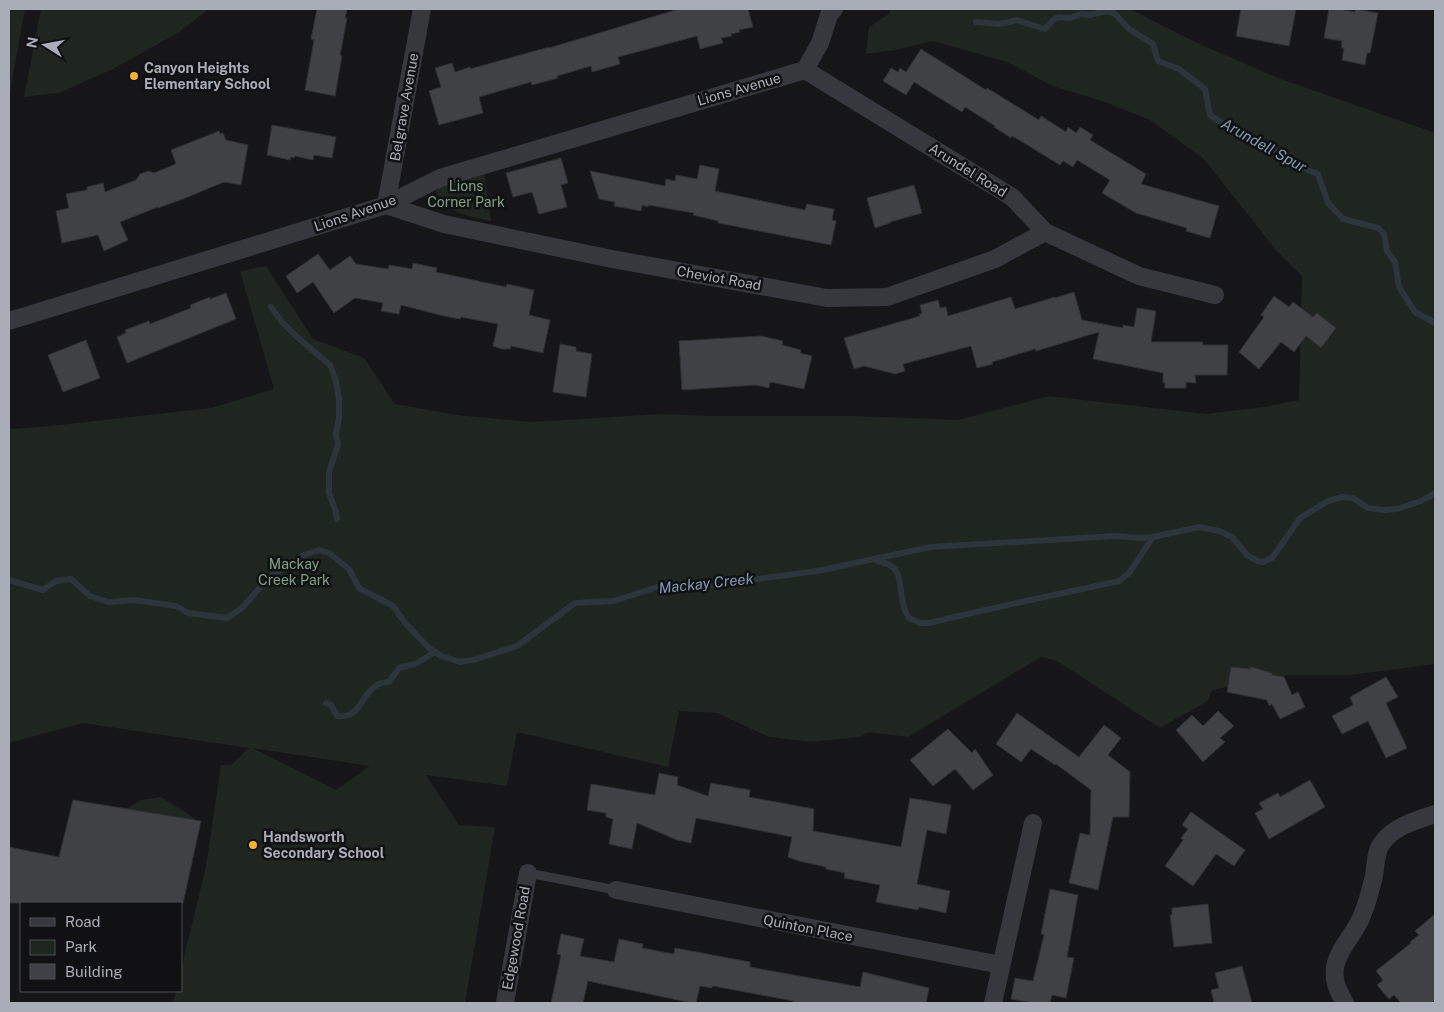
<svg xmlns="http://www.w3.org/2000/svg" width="1444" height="1012" font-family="'Public Sans',sans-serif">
<rect width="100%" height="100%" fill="#161618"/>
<g fill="#1e261f" fill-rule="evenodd">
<path d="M9 9H25L9 98Z"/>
<path d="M41 9H209L179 32 113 69 59 93 24 97Z"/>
<path d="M890 9H1130L1195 42 1281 79 1435 133V664L1351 675H1288L1212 690 1208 701 1160 728 1057 661 1041 657 908 737 868 732 859 737 812 742 769 737 717 713 679 711 668 767 517 732 507 786 426 775 459 825 495 827 465 1003H173L176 991H181V970L206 866 221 765H231L249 748 83 723 9 743V429L41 427 211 408 274 389 240 271 266 266 313 339 364 358 395 404 457 415 531 422 662 414 711 416H851L958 420 1049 396 1206 414 1264 407 1299 400 1302 276 1276 250 1204 159 1150 120 1105 102 1053 86 1007 62 933 41 895 50 866 54 869 27 890 13ZM252 748 370 766 336 790Z"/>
<path d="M484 172 491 221C475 218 434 210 436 188Z"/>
<path d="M161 797 184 811 196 820 126 809 141 800Z"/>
</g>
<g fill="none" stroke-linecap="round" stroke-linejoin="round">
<g stroke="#2c353c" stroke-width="6">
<path d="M976 22 1000 24 1017 20 1045 29 1054 19 1059 17 1070 18 1081 14 1090 15 1106 11 1114 13 1129 29 1153 44 1158 61 1179 69 1205 89 1210 115 1254 143 1269 145 1291 163 1318 174 1328 203 1343 219 1378 228 1384 234 1387 251 1395 262 1399 287 1415 312 1435 323"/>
<path d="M271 307 282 322 297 337 330 365 336 381 339 399V418L336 435 338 444 329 472V493L336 512 337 519"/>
<path d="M877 561C907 566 897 586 904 607 905 611 907 615 909 618L920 623H930C993 607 1056 595 1119 581L1129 573 1153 537"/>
<path d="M9 580 43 590 56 581 71 579 90 596 109 602 134 600 176 606 188 613 227 618 242 608 268 578 304 555 319 550 329 553 349 569 359 588 393 606 406 624 429 648 441 656 460 662 477 659 517 646 575 603 614 601 666 584 696 587 818 571 930 547 1115 536 1140 538 1153 537 1199 527 1219 531 1232 537 1247 555 1257 561 1263 562 1272 558 1300 518 1328 501 1342 497 1353 498 1368 508 1385 510 1397 509 1421 501 1435 493"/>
<path d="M326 703 331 705 337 716C361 719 360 695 377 685 380 683 385 682 389 682L399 668 415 664 435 652"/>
</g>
</g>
<g fill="#404145" stroke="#303034">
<path d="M317 9H347L345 18H347L340 55 342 56 335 96 305 90 314 40 311 39Z"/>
<path d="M679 9H748L753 27 739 30 740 32 731 34 732 36 721 38 723 43 700 49 697 36 618 57 620 64 592 72 591 66 557 76 558 78 532 85 531 82 479 97 483 113 439 125 429 91 441 87 435 68 452 63 455 72 470 67V69L549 47V48Z"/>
<path d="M1241 9H1296L1289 46 1236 36Z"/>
<path d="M1329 9H1339L1355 12V9L1378 13 1370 53H1367L1365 65 1342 60 1344 48H1341L1342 41 1324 38Z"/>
<path d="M921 49 986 90 987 88 1039 120 1041 116 1066 132 1068 127 1076 133 1080 127 1093 135 1090 140 1146 174 1141 184 1219 206 1210 238 1186 231 1187 228 1136 213 1102 193 1110 180 1077 160 1073 167 1063 161 1060 165 1019 140 1012 136 1011 138 994 127 995 126 965 107 962 112 914 82 906 95 883 81 891 68 898 72 900 68 906 72Z"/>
<path d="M272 125 336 137 332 158 314 155 313 160 295 156 294 158 291 157 290 160 267 155Z"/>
<path d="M219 131 220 134 223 133 226 140 248 145 241 185 224 182 183 199 158 208V207L120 222 128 240 104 251 98 235 62 243 56 211 69 208 66 194 87 190V187L103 183 105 192 136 180 140 174 148 171 154 173 176 164 171 150Z"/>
<path d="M561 158 568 183 561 185 567 207 539 214 532 192 513 197 506 173Z"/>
<path d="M700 165 719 169 715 191 805 210 807 204 834 209 832 220 836 221 831 245 718 223V221L693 215 694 213 648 205V207L642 205 641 211 614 206 615 202 599 199 590 171 665 186 666 179 675 181 676 175 697 179Z"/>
<path d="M914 185 922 213 890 222V223L875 228 867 198Z"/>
<path d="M318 254 330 270 350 256 356 264 388 269 389 265 412 269 413 263 437 268 436 272 506 287 507 284 534 290 529 315 550 320 543 353 511 346 510 349H502L493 346 498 324 461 317 460 319 444 316 401 305 399 314 381 311 383 303 355 298 334 313 313 282 297 293 286 276Z"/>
<path d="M1074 292 1082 320 1123 328V325L1134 327 1137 308 1156 311 1151 342H1203V345H1228L1227 375H1195L1196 383 1186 382V388H1165V382L1163 383V373L1093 359 1099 332 1036 351 1035 349 992 362 993 364 977 368 971 346 903 364 905 371 895 374 864 366 854 369 844 338 920 316 919 314H922L920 305 938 300 940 308 946 307 948 316 1011 297 1015 309 1055 297V298Z"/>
<path d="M226 293 236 319 127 363 117 337 126 333 125 330 149 321 150 324 191 308 190 305 210 297V299Z"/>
<path d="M1274 296 1289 307 1293 302 1313 317 1317 313 1336 328 1321 348 1306 336 1294 352 1281 342 1259 369 1239 352 1264 317 1261 315Z"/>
<path d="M761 336 783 341 782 345 801 350 800 353 812 356 804 389 770 382 769 388 756 385 682 390 679 341Z"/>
<path d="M86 340 100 378 63 392 48 355Z"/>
<path d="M560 344 576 347V351L592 354 586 397 553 392Z"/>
<path d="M1231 667 1250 669 1251 667 1272 673V675L1284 677 1292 695 1298 692 1305 707 1280 719 1272 704 1269 706 1267 700 1227 692Z"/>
<path d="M1386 677 1398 697 1386 703 1407 748 1386 758 1368 721 1342 734 1332 716 1353 705 1350 697Z"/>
<path d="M1218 711 1234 726 1220 738 1225 742 1203 762 1176 730 1192 715 1203 726Z"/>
<path d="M1017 713 1079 757 1104 725 1121 738 1108 755 1130 772 1129 817H1113L1098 890 1069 883 1080 833 1090 835 1091 790 1056 764 1055 765 1031 749 1021 762 996 744Z"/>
<path d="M948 729 972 753 975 749 993 775 973 790 955 769 933 786 910 760Z"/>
<path d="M659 773 678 777 677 785 708 796 711 783 750 790 749 797 814 809 813 831 901 847 910 798 951 805 946 834 927 830 917 884 950 891 946 913 919 907 918 910 876 902 880 885 844 878 845 873 826 869V867L799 861 788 857 792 837 762 831 696 818 691 843 677 840 637 823 632 849 609 844 613 819 606 817V813L587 810 591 784 655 795Z"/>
<path d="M1310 780 1325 807 1269 839 1255 813 1263 809 1259 803 1278 793 1280 797Z"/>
<path d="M73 800 201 821 183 903H9V847L59 857Z"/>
<path d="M1191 812 1245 850 1234 866 1216 854 1193 886 1165 866 1183 840 1181 838 1188 829 1182 825Z"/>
<path d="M1050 889 1078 895 1067 957 1074 958 1066 998 1052 995 1050 1003H1032L1011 999 1015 978 1033 981 1044 935 1041 934Z"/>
<path d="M1208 904 1212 943 1174 947 1170 915H1172V908Z"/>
<path d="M1435 914V1003H1401L1394 995 1389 999 1377 985 1383 980 1376 971 1411 943 1410 942 1419 935 1415 931Z"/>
<path d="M561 934 584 939 580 956 614 962 619 939 643 944 642 948 674 954 675 948 750 962V967L860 987 863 972 929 988 926 1003H792L793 1001 713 986 712 988 700 986 696 1003H692L588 981 583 1003H551L561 955 557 954Z"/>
<path d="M1242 966 1252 1003H1214L1211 990 1219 988 1215 973Z"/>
</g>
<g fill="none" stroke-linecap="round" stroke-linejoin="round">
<path stroke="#37383d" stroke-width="9" d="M528 873 616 890"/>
<g stroke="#37383d" stroke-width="18">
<path d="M422 9 386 205 444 224 612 259 827 298 887 297 995 259 1045 232"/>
<path d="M805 70 1012 197 1045 232 1139 276 1215 295"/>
<path d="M9 321 386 205 440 178 805 70 820 43 829 15 834 9"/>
<path d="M616 890 1001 965"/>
<path d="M505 1003 528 873"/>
<path d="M993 1003 1033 823"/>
<path d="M1345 1003C1338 991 1333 982 1335 967 1338 948 1357 932 1363 913 1368 901 1371 888 1374 876 1376 865 1375 852 1382 843 1394 826 1417 820 1435 814"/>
</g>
</g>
<g fill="#f2b134" stroke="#111113" stroke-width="2">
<circle cx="134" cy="76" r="5"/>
<circle cx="253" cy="845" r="5"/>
</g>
<g text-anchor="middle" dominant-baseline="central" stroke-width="5" stroke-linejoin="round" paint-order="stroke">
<g font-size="14" font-weight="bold" fill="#a8adb8" stroke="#111113" text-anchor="start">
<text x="144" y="68">Canyon Heights<tspan x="144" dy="16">Elementary School</tspan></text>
<text x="263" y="837">Handsworth<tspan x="263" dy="16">Secondary School</tspan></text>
</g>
<g font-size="14" fill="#a8adb8" stroke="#111113">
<text transform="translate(739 89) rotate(-16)">Lions Avenue</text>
<text transform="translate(404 107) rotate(-80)">Belgrave Avenue</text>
<text transform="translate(968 170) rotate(32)">Arundel Road</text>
<text transform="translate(355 213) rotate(-19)">Lions Avenue</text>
<text transform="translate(719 278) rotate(10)">Cheviot Road</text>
<text transform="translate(808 928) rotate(11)">Quinton Place</text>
<text transform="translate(516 938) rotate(-80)">Edgewood Road</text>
</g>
<g font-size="14" fill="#7fa381" stroke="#111113">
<text x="466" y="186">Lions<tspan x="466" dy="16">Corner Park</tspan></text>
<text x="294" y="564">Mackay<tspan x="294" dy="16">Creek Park</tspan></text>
</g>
<g font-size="15" font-style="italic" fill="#7f9bb3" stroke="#111113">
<text transform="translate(1264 145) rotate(29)">Arundell Spur</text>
<text transform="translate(706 583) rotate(-6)">Mackay Creek</text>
</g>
</g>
<rect width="1444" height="1012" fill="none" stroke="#a8adb8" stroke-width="20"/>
<rect x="20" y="902" width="162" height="90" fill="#111113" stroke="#4d4f55"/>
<rect x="30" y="918" width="25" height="8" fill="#37383d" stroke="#4d4f55"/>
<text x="65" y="927" font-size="15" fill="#a8adb8">Road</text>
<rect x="30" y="940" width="25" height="15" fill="#1e261f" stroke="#4d4f55"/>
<text x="65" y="952" font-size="15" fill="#a8adb8">Park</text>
<rect x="30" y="964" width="25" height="15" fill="#404145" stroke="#4d4f55"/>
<text x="65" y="977" font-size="15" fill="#a8adb8">Building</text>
<g transform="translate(45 45) rotate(281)" stroke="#111113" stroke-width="4" paint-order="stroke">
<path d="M0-4L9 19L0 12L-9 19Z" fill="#a8adb8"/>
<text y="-8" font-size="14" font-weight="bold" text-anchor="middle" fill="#a8adb8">N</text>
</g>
</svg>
